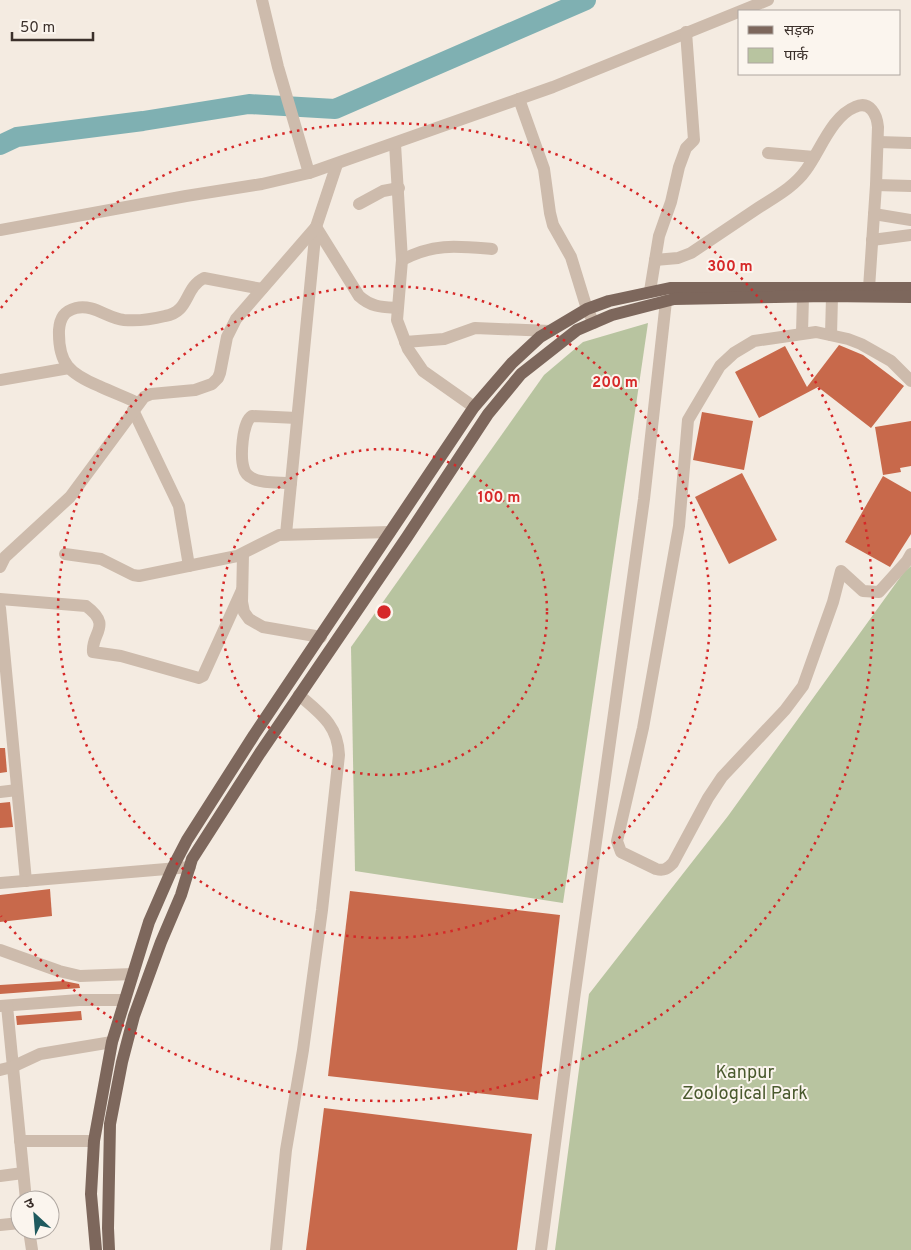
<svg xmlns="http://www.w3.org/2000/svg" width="911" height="1250" font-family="Overpass,'Noto Sans Devanagari',sans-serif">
<rect width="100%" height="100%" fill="#f4ebe1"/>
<g fill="#b8c4a0">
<path d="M648 323 563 903 355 871 351 647 544 375 583 342Z"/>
<path d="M911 566V1250H555L589 994 728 816 904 572Z"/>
</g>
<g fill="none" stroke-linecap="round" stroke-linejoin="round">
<path stroke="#7fb0b2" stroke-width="20" d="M0 145 17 137 143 121 249 104 335 109 586 0"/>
</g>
<g fill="#c8694b">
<path d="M839 345 863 355 904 386 871 428 818 387 759 418 735 372 785 346 807 387Z"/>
<path d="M702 412 753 421 744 470 693 460Z"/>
<path d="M911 421V466L900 468 901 472 883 475 875 427Z"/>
<path d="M742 473 777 540 729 564 695 497Z"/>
<path d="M883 476 911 492V534L890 567 845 542Z"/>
<path d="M0 748H5L7 772 0 773Z"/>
<path d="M10 802 13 827 0 828V803Z"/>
<path d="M50 889 52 916 0 922V895Z"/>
<path d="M350 891 560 915 538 1100 328 1076Z"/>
<path d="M64 981 79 984 80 988 0 994V985Z"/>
<path d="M81 1011 82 1020 17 1025 16 1016Z"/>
<path d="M324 1108 532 1134 517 1250H306Z"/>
</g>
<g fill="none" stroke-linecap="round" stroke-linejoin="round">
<g stroke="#cdbbac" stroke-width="12">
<path d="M262 0 278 67 309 173"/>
<path d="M519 99 544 169 550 213 553 225 571 257 587 309 594 323"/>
<path d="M878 142 911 143"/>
<path d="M395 144 402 260 397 320 408 349 423 371 474 407"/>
<path d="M768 153 814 157"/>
<path d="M876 185 911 186"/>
<path d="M359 204 383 191 399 188"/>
<path d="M874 214 911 220"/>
<path d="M316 227 359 296C371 307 382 307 397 308"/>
<path d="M0 230 186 196 262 184 309 173 553 87 768 0"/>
<path d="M872 240 911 235"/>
<path d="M402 260C434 243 457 246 492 249"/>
<path d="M655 260 678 258 691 253C713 238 736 223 758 208 775 197 794 187 806 170 820 151 832 116 855 107 870 100 877 115 878 127L876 185 869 288"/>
<path d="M650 291 659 236 671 202 679 167 686 148 694 140 686 32"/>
<path d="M802 333 803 297"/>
<path d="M831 335 832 297"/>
<path d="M405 342 444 339 475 328 550 331"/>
<path d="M0 380 69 368"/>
<path d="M911 381 891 361 861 344 848 339 816 332 754 341 734 353 720 366 688 420 679 526 643 728 617 841 621 852 656 869C664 871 667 869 673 863L708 798 722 777 785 710 803 686 833 602 841 571 863 591 879 592 907 561 911 554"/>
<path d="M138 403C125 397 112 392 99 386 70 374 58 364 59 330 60 318 64 311 76 308 94 304 107 318 124 320 136 321 153 319 165 316 190 312 184 288 204 278L262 289"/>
<path d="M133 410 179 506 189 566"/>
<path d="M291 483C280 482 261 484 252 478 248 476 245 473 244 469 240 458 242 422 252 416L297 418"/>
<path d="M286 534 316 227 337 164"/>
<path d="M65 554 101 559 133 575 139 576 237 556 279 535 390 532"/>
<path d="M243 554 242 602 244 612 249 619 263 627 321 637"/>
<path d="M0 567 5 557 70 497 144 397 151 394 195 390 212 384 218 378 220 373 227 337 236 319 316 227"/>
<path d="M0 599 86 606C113 626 91 633 93 652L121 656 199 678 203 676 242 590"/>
<path d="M0 608 26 881"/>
<path d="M0 792 17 790"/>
<path d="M0 883 190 867"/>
<path d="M0 950 59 971 80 976 133 974"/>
<path d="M0 1006 79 1000H125"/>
<path d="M7 1006 26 1200"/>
<path d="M0 1070 12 1067 40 1054 112 1042"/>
<path d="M20 1141H94"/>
<path d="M0 1176 23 1173"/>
<path d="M0 1225 20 1223"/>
<path d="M29 1230 32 1250"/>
<path d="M276 1250 286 1150 303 1050 322 910 339 755C338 725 320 713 299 695"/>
<path d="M541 1250 574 999 644 499 666 301"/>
</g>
<g stroke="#7d675c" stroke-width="12">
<path d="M96 1250 91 1194 94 1141 112 1042 149 922 173 867 187 840 254 735 474 407 512 363 540 337 587 309 609 301 670 288H911"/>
<path d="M109 1250 108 1228 110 1124 122 1062 134 1016 161 942 181 895 192 859 260 753 407 537 488 414 521 374 577 330 612 315 674 299 826 296 911 297"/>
</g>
</g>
<g fill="none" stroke="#d62828" stroke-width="2.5" stroke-dasharray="2.5 5">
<circle cx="384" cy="612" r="163"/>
<circle cx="384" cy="612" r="326"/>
<path d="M1 308A489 489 0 1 1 1 916"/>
</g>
<g text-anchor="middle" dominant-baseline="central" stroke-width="4" stroke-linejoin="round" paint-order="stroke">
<g font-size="18" fill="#4a5a2e" stroke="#fbf5ee">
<text x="745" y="1073">Kanpur<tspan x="745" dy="21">Zoological Park</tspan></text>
</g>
</g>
<circle cx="384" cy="612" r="8" fill="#d62828" stroke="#fbf5ee" stroke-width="2.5"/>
<g font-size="15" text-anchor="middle" font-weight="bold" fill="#d62828" stroke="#fbf5ee" stroke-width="4" stroke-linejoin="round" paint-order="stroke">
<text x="730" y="271">300 m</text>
<text x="615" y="387">200 m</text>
<text x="499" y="502">100 m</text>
</g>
<rect x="738" y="10" width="162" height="65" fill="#fbf5ee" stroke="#aea6a0"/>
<rect x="748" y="26" width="25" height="8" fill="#7d675c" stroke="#aea6a0"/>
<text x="784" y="35" font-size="15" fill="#3b302b">सड़क</text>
<rect x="748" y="48" width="25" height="15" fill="#b8c4a0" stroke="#aea6a0"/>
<text x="784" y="60" font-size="15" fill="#3b302b">पार्क</text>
<g transform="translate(35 1215) rotate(334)"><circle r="24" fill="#fbf5ee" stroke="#aea6a0"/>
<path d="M0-4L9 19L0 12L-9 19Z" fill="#1f5a5e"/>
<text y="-8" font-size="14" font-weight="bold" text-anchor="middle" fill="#3b302b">उ</text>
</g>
<path d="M12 32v8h81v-8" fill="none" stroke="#3b302b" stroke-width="2.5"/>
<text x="20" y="32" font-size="15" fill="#3b302b" stroke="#fbf5ee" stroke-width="4" paint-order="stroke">50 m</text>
</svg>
